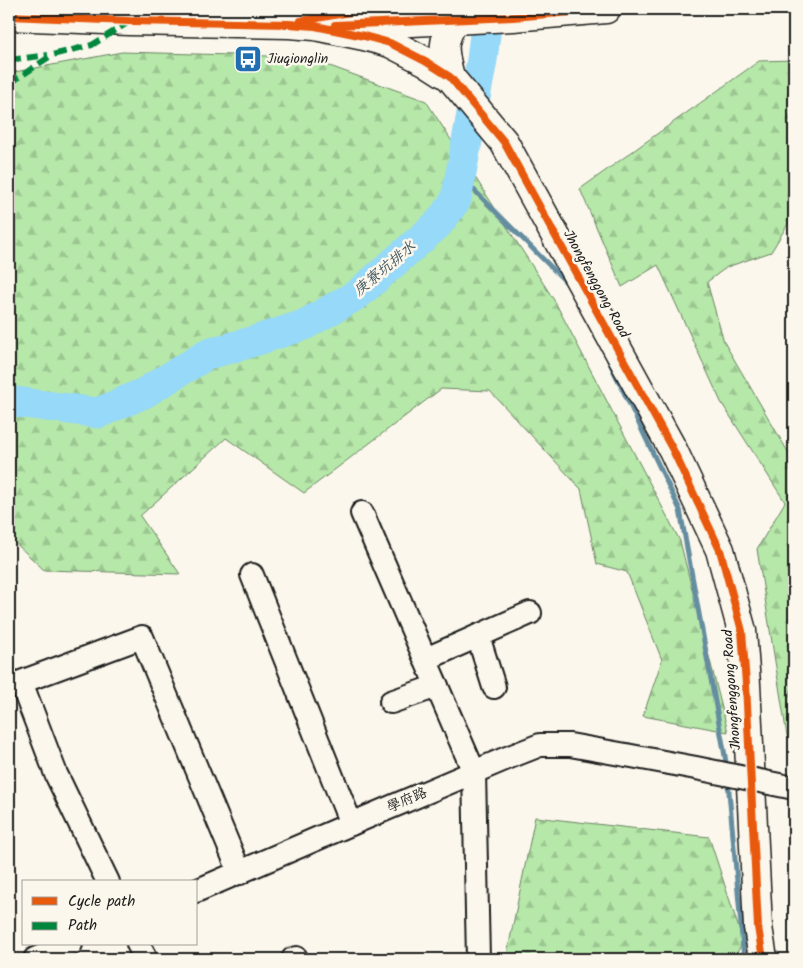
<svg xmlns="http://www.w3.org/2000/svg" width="803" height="968" font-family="Kalam,'LXGW WenKai TC',sans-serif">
<defs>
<pattern id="forest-firs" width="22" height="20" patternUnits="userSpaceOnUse" patternTransform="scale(1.25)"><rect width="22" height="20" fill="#b6e8a9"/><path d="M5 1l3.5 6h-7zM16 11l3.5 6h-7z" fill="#9cc691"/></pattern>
</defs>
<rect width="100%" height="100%" fill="#fbf7ec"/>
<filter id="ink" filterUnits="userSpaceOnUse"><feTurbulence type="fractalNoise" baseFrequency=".02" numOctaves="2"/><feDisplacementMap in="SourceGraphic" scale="10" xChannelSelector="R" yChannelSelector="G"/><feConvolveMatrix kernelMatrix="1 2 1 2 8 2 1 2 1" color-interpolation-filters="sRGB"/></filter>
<g filter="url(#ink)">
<g fill="url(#forest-firs)" stroke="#698262">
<path d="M122 52 305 57 426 101 554 300 680 541 728 732 643 716 662 660 627 572 597 564 581 489 490 391 441 389 304 493 226 438 140 516 180 574 44 570 9 537V73Z"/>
<path d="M794 60V214L771 252 727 267 707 282 724 342 794 462V736H787L757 549 785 502 721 402 658 265 622 287 580 189 759 61Z"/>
<path d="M535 817 709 837 743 941 734 959H506Z"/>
</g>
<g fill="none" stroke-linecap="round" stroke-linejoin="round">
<g stroke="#658da0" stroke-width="5">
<path d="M460 176 569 285"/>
<path d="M609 361 680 510 725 756 727 770"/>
<path d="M728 781 744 959"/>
</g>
<path stroke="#96d9f8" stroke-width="31" d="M9 401 98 413 144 393 208 354 248 343 304 325 358 294 438 224 456 200 482 60 488 9"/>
<g stroke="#1c1c1c" stroke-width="26">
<g id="minor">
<path d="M362 513 474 772 478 959"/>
<path d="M252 575 351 824"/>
<path d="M478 636 494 687"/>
<path d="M426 659 530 613"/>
<path d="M391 702 437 686"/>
<path d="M108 882 56 774 21 682 142 637 240 873"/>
<path d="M196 891 351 824 507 758 540 745H570L626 755"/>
<path d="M138 944 146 959"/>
<path d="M35 959 71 944"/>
<path d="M293 959 296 958"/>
</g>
</g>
<g stroke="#1c1c1c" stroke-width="31">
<g id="major">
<path d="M9 16 129 21 289 24 315 26 364 36 390 43 425 61 450 77 504 142 673 450 720 550 742 631 746 684 758 927 763 959"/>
<path d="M351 25 513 17 606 9"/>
<path d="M450 77C444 52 440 43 455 20"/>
</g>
</g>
<use href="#minor" stroke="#fbf7ec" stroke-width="22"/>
<use href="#major" stroke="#fbf7ec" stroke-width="28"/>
<g stroke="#1c1c1c" stroke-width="26" stroke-linecap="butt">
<path id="minor-bridge" d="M626 755 696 768 794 788"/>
</g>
<use href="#minor-bridge" stroke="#fbf7ec" stroke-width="22"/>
<g stroke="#00873e" stroke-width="6" stroke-dasharray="12 6" stroke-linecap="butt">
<path d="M9 60 48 55"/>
<path d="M9 84 52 55 92 45 129 22"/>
</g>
<g stroke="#fbf7ec" stroke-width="11">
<g id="cycleway">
<path d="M9 16 129 21 289 24 315 26 364 36 390 43 425 61 450 77 504 142 673 450 720 550 742 631 746 684 758 927 763 959"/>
<path d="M301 21 366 9"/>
<path d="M335 25 513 17 606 9"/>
</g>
</g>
<use href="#cycleway" stroke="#e8590c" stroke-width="8"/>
</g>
</g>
<defs>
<g id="bus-square" transform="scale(1.4375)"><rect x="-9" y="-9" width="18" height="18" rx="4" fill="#1f6fb2" stroke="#fbf7ec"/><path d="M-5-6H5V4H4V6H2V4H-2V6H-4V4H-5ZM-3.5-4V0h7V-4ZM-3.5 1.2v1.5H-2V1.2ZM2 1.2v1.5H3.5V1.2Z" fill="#fff"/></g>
</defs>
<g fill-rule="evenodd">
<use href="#bus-square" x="248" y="59"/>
</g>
<g text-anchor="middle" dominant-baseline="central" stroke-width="5" stroke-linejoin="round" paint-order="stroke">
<g font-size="14" fill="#1c1c1c" stroke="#fbf7ec" text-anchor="start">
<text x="267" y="59">Jiuqionglin</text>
</g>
<g font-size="14" fill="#1c1c1c" stroke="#fbf7ec">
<text transform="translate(596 284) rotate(61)">Jhongfenggong Road</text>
<text transform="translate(732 690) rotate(-94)">Jhongfenggong Road</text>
<text transform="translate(407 800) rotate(-23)">學府路</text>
</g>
<g font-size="15" font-style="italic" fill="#41555e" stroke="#fbf7ec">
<text transform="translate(385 269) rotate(-40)">庚寮坑排水</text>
</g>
</g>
<rect width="803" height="968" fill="none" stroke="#fbf7ec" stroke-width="30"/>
<rect x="15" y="15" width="773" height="938" fill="none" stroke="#1c1c1c" stroke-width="2" filter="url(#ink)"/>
<rect x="22" y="880" width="175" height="65" fill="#fbf7ec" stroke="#a29f99"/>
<rect x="32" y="897" width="25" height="8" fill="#e8590c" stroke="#a29f99"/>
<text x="68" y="906" font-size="15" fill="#1c1c1c">Cycle path</text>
<rect x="32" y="922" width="25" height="8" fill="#00873e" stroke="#a29f99"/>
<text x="68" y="930" font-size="15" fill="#1c1c1c">Path</text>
</svg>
